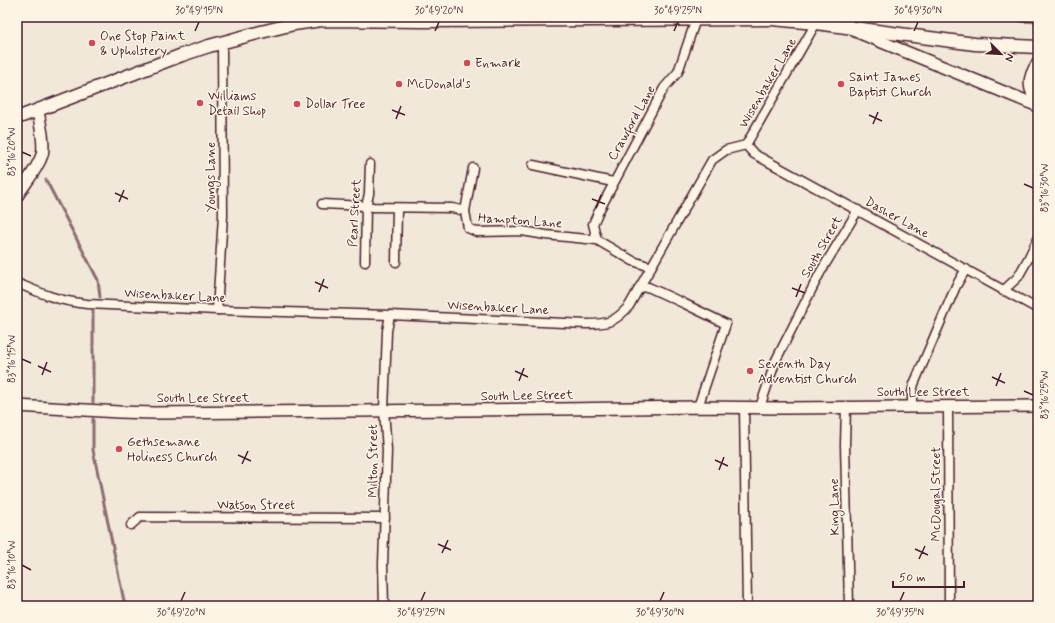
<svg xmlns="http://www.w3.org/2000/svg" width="1055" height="623" font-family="Mynerve,sans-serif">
<rect width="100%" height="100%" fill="#f1e8da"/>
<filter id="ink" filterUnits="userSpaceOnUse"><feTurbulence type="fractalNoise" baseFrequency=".025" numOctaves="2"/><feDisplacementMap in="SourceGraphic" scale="8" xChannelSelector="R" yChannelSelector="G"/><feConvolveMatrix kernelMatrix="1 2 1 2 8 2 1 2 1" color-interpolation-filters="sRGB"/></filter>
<g filter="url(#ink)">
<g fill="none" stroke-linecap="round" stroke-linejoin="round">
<g stroke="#8b6d6f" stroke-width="3">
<path d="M46 180 98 280 100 297"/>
<path d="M93 402V311"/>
<path d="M93 419V450L125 606"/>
</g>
<g stroke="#4a1f2b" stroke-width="11">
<g id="street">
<path d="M1022 17H1038"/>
<path d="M847 27 849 17"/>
<path d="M746 145 754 154 1038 309"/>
<path d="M533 165 613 182"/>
<path d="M473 168 465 211 468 228 477 232 522 231 546 235 597 240 633 261 651 267"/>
<path d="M322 204 366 206 373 207 452 208 465 211"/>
<path d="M597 240 593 224 598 213 664 88 678 72 696 19"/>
<path d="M365 262 366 206 369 194 370 164"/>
<path d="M396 262 397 208"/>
<path d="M17 283C42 294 59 301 87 304L217 310 390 315 587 324C608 324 615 322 629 306L712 160 726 150 746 145 816 23"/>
<path d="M639 288 648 287 683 303 726 324 698 407"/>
<path d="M1003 291 1018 277 1028 259 1038 238"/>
<path d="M217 310 223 216 222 43"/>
<path d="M912 406V392L914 384 956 286 966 269"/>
<path d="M948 406 949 606"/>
<path d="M744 407 747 606"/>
<path d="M760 407 776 360 820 273 858 210"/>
<path d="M846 407 845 445 849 606"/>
<path d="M131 525 140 517 385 518"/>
<path d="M384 606 383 565 387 450 384 410 387 331 390 315"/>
</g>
</g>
<g stroke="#4a1f2b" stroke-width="14">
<g id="secondary">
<path d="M855 31 1038 106"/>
<path d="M1038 63C1027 78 1028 89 1038 104"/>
<path d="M17 196C25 183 37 170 42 155 45 143 40 124 38 111"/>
<path d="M17 406 119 412 154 413 560 409 698 407 783 408 1038 406"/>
</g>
</g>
<g stroke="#4a1f2b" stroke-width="15">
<path id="primary" d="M17 118 182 55 209 46 261 32 294 24 321 20 424 21 772 19 816 23 975 44 1038 47"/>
</g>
<use href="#street" stroke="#fcf5e5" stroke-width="8"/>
<use href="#secondary" stroke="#fcf5e5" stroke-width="11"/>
<use href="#primary" stroke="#fcf5e5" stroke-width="12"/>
</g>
</g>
<path fill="none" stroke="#4a1f2b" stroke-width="1.5" d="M195 31 199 22M435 31 439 22M674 31 678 22M914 31 918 22M392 110 405 115M869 115 882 121M396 119 401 106M873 124 878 112M22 152 31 156M1024 184 1033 188M115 193 128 199M592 199 605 204M119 202 124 190M596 208 601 195M315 282 328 288M792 288 805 293M319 292 324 279M796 297 801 284M22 359 31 363M38 366 51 372M515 371 528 377M42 375 47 362M992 377 1005 383M519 381 524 368M996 386 1001 373M1024 391 1033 395M238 455 251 461M715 460 728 466M242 464 248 451M719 470 724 457M438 544 451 550M915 549 928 555M442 553 448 540M919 559 925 546M22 565 31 570M181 601 185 592M421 601 425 592M660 601 664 592M900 601 904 592"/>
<g fill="#d1495b" stroke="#fcf5e5" stroke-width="1.5">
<circle cx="92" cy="43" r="4"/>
<circle cx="467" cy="63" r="4"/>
<circle cx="399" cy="84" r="4"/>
<circle cx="841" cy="84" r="4"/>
<circle cx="200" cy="103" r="4"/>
<circle cx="297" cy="104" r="4"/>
<circle cx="750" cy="371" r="4"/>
<circle cx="119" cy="449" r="4"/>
</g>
<g text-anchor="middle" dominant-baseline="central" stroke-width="3" stroke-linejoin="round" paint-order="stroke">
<g font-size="13" fill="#4a1f2b" stroke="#fcf5e5" text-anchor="start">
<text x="100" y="36">One Stop Paint<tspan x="100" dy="15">&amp; Upholstery</tspan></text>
<text x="475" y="63">Enmark</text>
<text x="849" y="77">Saint James<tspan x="849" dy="15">Baptist Church</tspan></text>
<text x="407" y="84">McDonald's</text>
<text x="208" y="96">Williams<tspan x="208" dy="15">Detail Shop</tspan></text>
<text x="305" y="104">Dollar Tree</text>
<text x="758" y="364">Seventh Day<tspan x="758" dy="15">Adventist Church</tspan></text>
<text x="127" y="442">Gethsemane<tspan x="127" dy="15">Holiness Church</tspan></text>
</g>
<g font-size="13" fill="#4a1f2b" stroke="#fcf5e5">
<text transform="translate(768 83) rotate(-60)">Wisenbaker Lane</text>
<text transform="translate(632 123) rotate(-61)">Crawford Lane</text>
<text transform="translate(211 177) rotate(-90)">Youngs Lane</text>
<text transform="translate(355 213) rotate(-87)">Pearl Street</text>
<text transform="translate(897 218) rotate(29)">Dasher Lane</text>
<text transform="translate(520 221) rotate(4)">Hampton Lane</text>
<text transform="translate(822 247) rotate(-60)">South Street</text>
<text transform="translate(175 296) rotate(3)">Wisenbaker Lane</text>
<text transform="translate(498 308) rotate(3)">Wisenbaker Lane</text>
<text x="923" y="392">South Lee Street</text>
<text transform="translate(527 396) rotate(-1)">South Lee Street</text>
<text x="203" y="398">South Lee Street</text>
<text transform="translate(373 461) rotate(-90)">Milton Street</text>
<text transform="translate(936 494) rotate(-90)">McDougal Street</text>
<text x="256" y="505">Watson Street</text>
<text transform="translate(835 507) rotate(-91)">King Lane</text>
</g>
</g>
<rect width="1055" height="623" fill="none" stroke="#fcf5e5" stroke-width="44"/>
<g transform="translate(1001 54) rotate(114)" stroke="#fcf5e5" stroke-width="3" paint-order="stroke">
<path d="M0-3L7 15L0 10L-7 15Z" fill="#4a1f2b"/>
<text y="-6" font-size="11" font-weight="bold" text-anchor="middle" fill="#4a1f2b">N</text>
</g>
<path d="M893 581v6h71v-6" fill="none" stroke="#4a1f2b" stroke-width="2"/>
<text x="899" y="581" font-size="12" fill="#4a1f2b" stroke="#fcf5e5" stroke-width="3" paint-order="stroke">50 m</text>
<rect x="22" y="22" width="1011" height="579" fill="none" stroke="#4a1f2b" stroke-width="1.5"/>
<g font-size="10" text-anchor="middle" fill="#4a1f2b">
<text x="199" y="14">30°49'15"N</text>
<text x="439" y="14">30°49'20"N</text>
<text x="678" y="14">30°49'25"N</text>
<text x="918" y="14">30°49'30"N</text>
<text transform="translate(11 152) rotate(-90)" y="4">83°16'20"W</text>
<text transform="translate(1044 188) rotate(-90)" y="4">83°16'30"W</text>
<text transform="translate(11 359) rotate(-90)" y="4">83°16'15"W</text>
<text transform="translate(1044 395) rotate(-90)" y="4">83°16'25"W</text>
<text transform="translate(11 565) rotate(-90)" y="4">83°16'10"W</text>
<text x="181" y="616">30°49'20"N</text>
<text x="421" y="616">30°49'25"N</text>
<text x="660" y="616">30°49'30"N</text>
<text x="900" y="616">30°49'35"N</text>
</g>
</svg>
